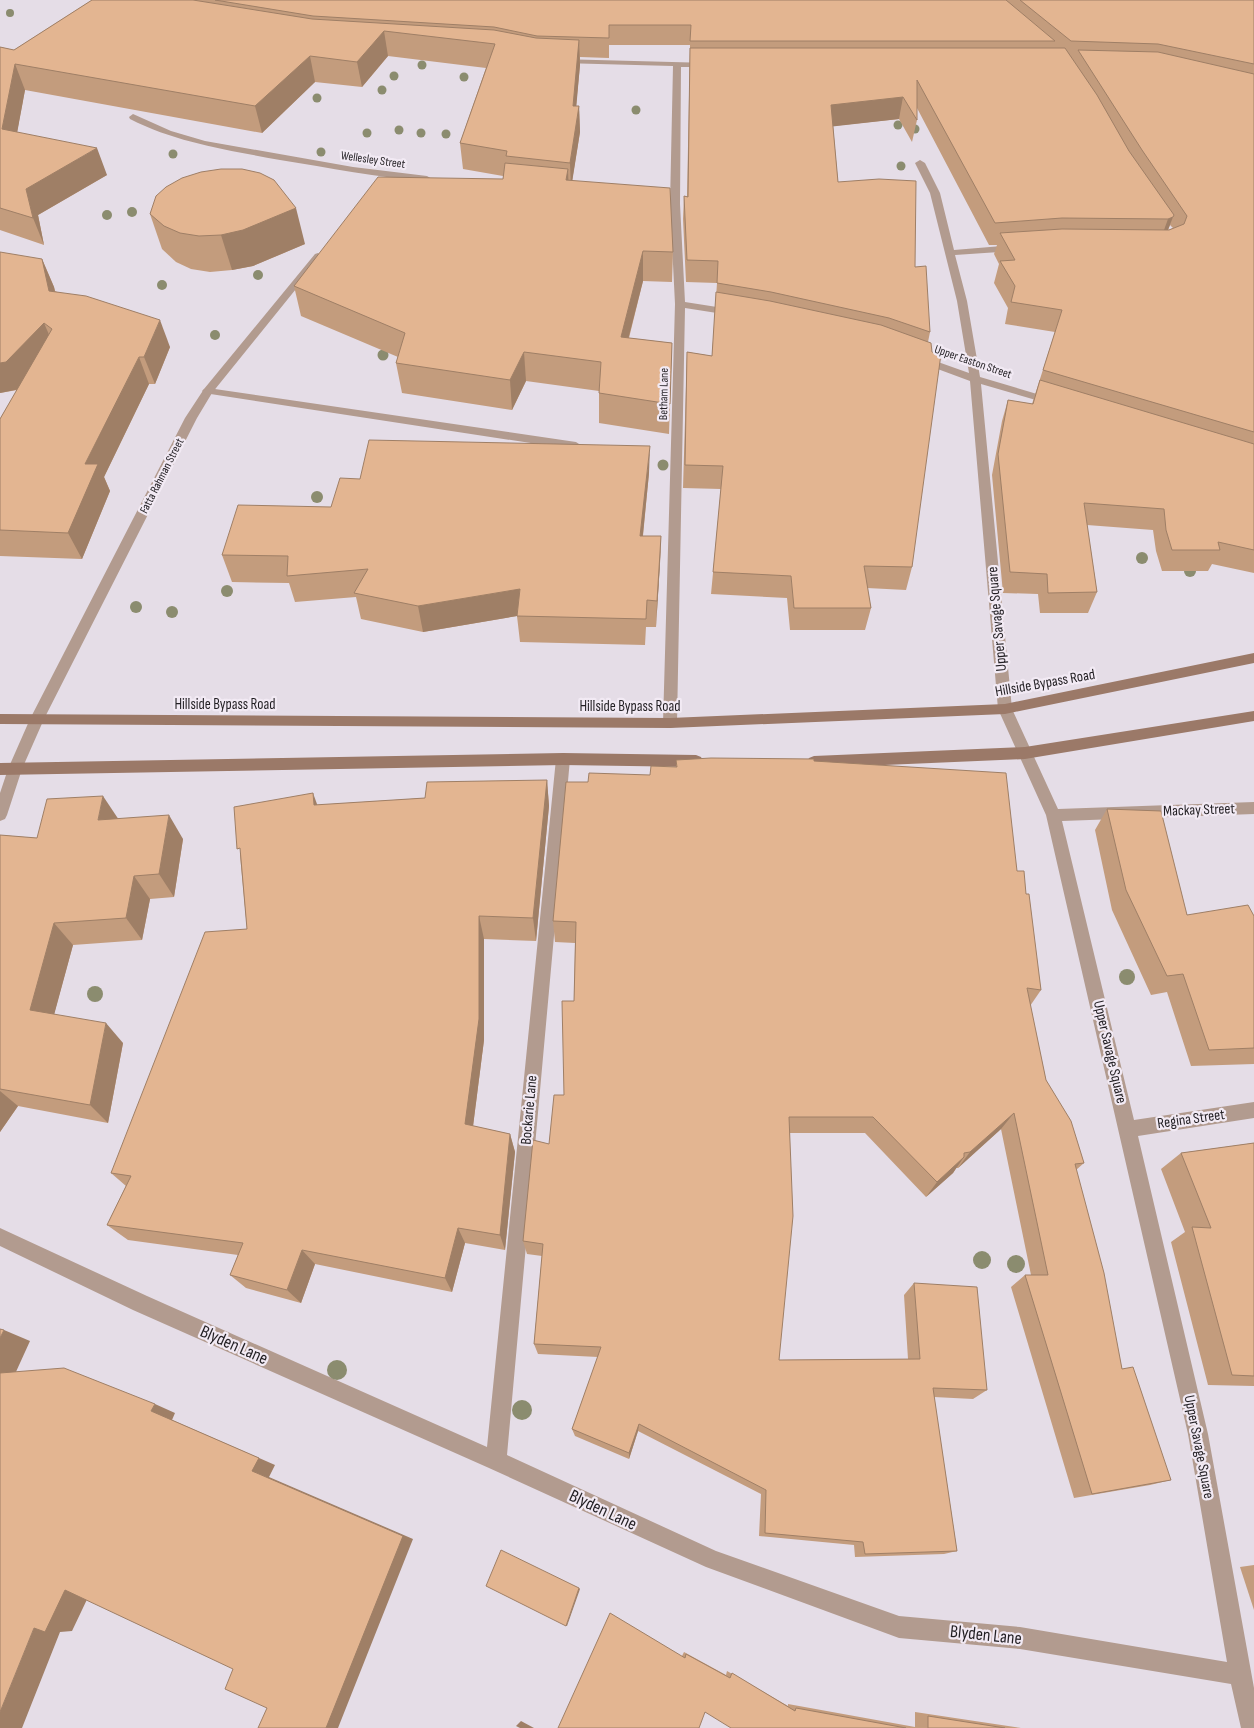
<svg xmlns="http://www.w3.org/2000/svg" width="1254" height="1728" font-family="'Sofia Sans Condensed',sans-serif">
<rect width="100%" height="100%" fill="#e5dde7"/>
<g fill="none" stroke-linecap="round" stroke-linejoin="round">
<path fill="#b29b8f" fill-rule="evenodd" d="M208 388 576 442 582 446 576 450 204 393 202 391 204 389Z"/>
<g fill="#b29b8f" fill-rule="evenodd">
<path d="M558 59 710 63 714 65 710 67H681L680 204 685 302 736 310 741 313 736 316 685 308 677 723 675 727 670 728 665 727 663 723 675 304 670 204 673 66 561 63H558Z"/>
<path d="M133 114 171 131 205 141 353 167 427 176 432 179 427 182C378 177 329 168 280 160 228 150 177 143 130 119L129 117Z"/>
<path d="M920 160 925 163 940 193 954 250 1014 245 1019 248 1014 251 955 255 967 301 980 377 1057 400 1059 402 1053 405 981 384 1012 709 1058 809 1254 802V814L1062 821 1134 1120 1254 1102V1118L1138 1136 1208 1434 1254 1688V1728H1241L1231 1684 1020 1649 899 1638 706 1567 489 1468 133 1310 0 1246V1228L147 1296 487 1447 556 759 558 755 563 753 568 755 570 759 507 1455 716 1551 899 1616 1020 1627 1227 1662 1188 1434 1046 815 998 709 970 381 916 361 915 359 916 357H924L969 373 957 301 930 193 915 163Z"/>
<path d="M318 253 323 256 321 258 212 393 197 418 44 719 22 769 7 815 5 819 0 821V793L8 769 30 719 185 418 204 389 315 254Z"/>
</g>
<g fill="#9b7968" fill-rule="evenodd">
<path d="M1254 653V663L1005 714 670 728 0 724V714L670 718 1005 704Z"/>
<path d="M1254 711V721L1025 759 814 768 809 766 807 762 809 758 814 756 1025 747Z"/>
<path d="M563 753 696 755 701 757 703 761 701 765 696 767 563 765 0 775V763Z"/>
</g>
</g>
<g fill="#8b8c6f">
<circle cx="10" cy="13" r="4"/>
<circle cx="422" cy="65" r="4.5"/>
<circle cx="394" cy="76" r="4.5"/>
<circle cx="464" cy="77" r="4.5"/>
<circle cx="382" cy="90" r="4.5"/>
<circle cx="317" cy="98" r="4.5"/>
<circle cx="636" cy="110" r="4.5"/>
<circle cx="898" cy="125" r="4.5"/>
<circle cx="915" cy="129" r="4.5"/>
<circle cx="399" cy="130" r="4.5"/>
<circle cx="367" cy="133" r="4.5"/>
<circle cx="421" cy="133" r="4.5"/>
<circle cx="446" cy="134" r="4.5"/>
<circle cx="321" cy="152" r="4.5"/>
<circle cx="173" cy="154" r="4.5"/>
<circle cx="901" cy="166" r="4.5"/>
<circle cx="132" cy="212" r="5"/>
<circle cx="107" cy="215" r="5"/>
<circle cx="258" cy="275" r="5"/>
<circle cx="162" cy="285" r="5"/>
<circle cx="215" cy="335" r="5"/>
<circle cx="383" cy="355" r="5.5"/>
<circle cx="663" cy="465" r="5.5"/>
<circle cx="317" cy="497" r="6"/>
<circle cx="1142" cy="558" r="6"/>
<circle cx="1190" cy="571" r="6"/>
<circle cx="227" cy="591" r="6"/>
<circle cx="136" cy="607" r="6"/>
<circle cx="172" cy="612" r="6"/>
<circle cx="1127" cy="977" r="8"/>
<circle cx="95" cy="994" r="8"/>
<circle cx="982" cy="1260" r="9"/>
<circle cx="1016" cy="1264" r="9"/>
<circle cx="337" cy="1370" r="10"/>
<circle cx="522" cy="1410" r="10"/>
</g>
<g fill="#c39c7d" fill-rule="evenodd">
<path d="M92 0H1254V573L1212 564 1208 571H1162L1156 551 1153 530 1087 525 1097 592 1088 613H1040L1038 594 1003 593 992 475 1002 421 1008 400 1032 404 1055 332 1005 324 1008 308 994 283 999 264 994 254 997 245H989L917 108V120L912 142 899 119 833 126 838 182 915 267 930 332 928 342 912 567 906 590 867 588 871 608 865 630H790L787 598 711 594 721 489 683 488 687 352 712 356 717 283 686 282 683 219 684 196 687 197 690 45H609V58L580 57V65L576 106H579L580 132 572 181 673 252 672 282 643 281 629 338 672 343 669 434 599 423V391L526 381 512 410 402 393 396 363 398 357 301 316 294 286 503 179V176L463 169 460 143 486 68 388 56 362 87 315 82 262 133 25 90 17 132 107 175 38 215 44 245 0 230V47L14 50ZM1170 225 1173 228 1168 230Z"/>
<path d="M150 214 305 244 253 266 232 270 210 272 191 269 176 262 162 249Z"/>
<path d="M42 259 54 287 55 291 170 347 155 384H149L104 477 110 491 82 559 0 556V419L17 390 0 393Z"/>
<path d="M649 473 643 536H661L660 563 656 627H646L645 645 520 642 517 616 423 632 361 619 356 597 295 602 289 583 232 582 222 555 331 507 360 479Z"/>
<path d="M676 760 814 761 1017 871 1026 894 1041 990 1030 1006 1046 1080 1084 1163 1076 1170 1122 1369 1171 1480 1150 1485 1074 1498 1011 1287 1025 1275H1031L1001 1129 958 1168H956L953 1173 926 1197 865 1133H790L779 1360 908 1359 904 1295 914 1283 987 1390 973 1399 934 1397 957 1551 944 1554 855 1557 854 1545 759 1536 761 1494 638 1431 629 1459 575 1436 572 1429 598 1357 538 1354 534 1344 542 1256 527 1254 523 1241 549 1144 564 1095 574 1001 575 943 555 942 553 921 588 782 650 775 676 767Z"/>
<path d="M547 780 549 806 536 941 484 939V1040L473 1126 510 1134 515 1152 505 1250 465 1243 452 1292 315 1264 301 1303 246 1288 230 1275 238 1255 128 1240 107 1225 126 1186 111 1173 247 929 240 855 317 805 425 798Z"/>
<path d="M1107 809 1187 915 1254 916V1064L1191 1066 1167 992 1151 995 1112 910 1095 830Z"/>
<path d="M118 818 183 839 174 897 150 899 142 940 73 945 54 1014 123 1043 108 1123 18 1106 0 1132V835L37 838Z"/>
<path d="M1254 1143V1386L1208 1385 1171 1242 1185 1232 1161 1169 1181 1153Z"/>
<path d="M1254 1565V1610L1240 1567Z"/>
<path d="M684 1652 726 1675 727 1671 788 1706V1704L915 1727V1712L1021 1728H731L682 1656Z"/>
</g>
<g fill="#9f7f66">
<path d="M384 31 388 56 362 87 357 62Z"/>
<path d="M579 40 580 65 574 132 573 106Z"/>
<path d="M310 56 315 82 262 133 255 106Z"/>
<path d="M15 64 25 90 13 155 2 129Z"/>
<path d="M903 97 899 119 828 127 831 105Z"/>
<path d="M579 106 580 132 571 189 570 163Z"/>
<path d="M97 148 107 175 38 215 44 245 33 218 26 189Z"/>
<path d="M568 169 569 198 566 180Z"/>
<path d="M296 208 305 244 253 266 232 270 221 235Z"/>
<path d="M1173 217 1164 240 1160 241 1168 219Z"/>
<path d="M643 251V281L621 367V337Z"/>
<path d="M42 259 54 287 61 318 49 291Z"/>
<path d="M160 320 170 347 155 384 144 357Z"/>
<path d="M44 323 56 351 20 389 0 393V363Z"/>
<path d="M524 352 526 381 512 410 510 380Z"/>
<path d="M139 357 149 384 104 477 110 491 82 559 68 533 85 464Z"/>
<path d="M650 446 649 473 640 563V536Z"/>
<path d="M661 536 660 563 656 627 657 601Z"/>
<path d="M520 589 517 616 423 632 418 606Z"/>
<path d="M547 780 549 806 536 941 533 918Z"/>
<path d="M313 793 322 818 314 805Z"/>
<path d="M103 796 119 820H98Z"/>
<path d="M169 815 183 839 174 897 159 874Z"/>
<path d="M134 876 150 899 142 940 126 918Z"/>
<path d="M479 916 484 939V1040L471 1142 465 1124Z"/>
<path d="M54 923 73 945 50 1030 30 1010Z"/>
<path d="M106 1023 123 1043 108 1123 90 1105Z"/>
<path d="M0 1091 18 1106 0 1132Z"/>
<path d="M1014 1113 1001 1129 958 1168 970 1152Z"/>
<path d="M510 1134 515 1152 505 1250 500 1235Z"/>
<path d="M964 1157 953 1173 926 1197 937 1182Z"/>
<path d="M458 1228 465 1243 452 1292 445 1278Z"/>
<path d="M302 1250 315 1264 301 1303 287 1290Z"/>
<path d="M4 1330 30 1341 10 1385 0 1381V1338Z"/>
<path d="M155 1404 175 1413 172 1420 275 1465 269 1477 413 1539 338 1728H326L252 1471 151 1411Z"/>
<path d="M639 1424 638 1431 629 1459V1453Z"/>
<path d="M579 1588 580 1589 567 1626H566Z"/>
<path d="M65 1590 91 1591 72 1631 60 1632 22 1728H0V1712L34 1628Z"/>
<path d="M521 1721 534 1728H520L516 1726Z"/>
</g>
<g fill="#e3b591" stroke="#9f7f66">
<path d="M92 0H193L312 19 494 30 536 38 579 40 573 106H579L570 163 506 156 507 151 460 143 495 44 384 31 357 62 310 56 255 106 15 64 2 129 97 148 26 189 33 218 0 208V47L14 50Z"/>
<path d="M215 0H1006L1055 41H690L691 25H609V38L537 36 494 27 313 16Z"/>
<path d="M1020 0H1254V64L1158 44 1071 41Z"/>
<path d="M690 48H1065L1097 95 1129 151 1174 215 1173 217 1168 219 1062 218 995 223 917 80V120L903 97 831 105 838 182 879 179 916 181 915 267 926 266 930 332 889 318 771 292 717 283 718 261 687 260 684 196 688 197Z"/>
<path d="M1078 50 1158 52 1254 74V432L1043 370 1062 310 1011 302 1015 286 1000 261 1015 260 1000 233 1062 229 1169 230 1184 224 1187 216 1142 150Z"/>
<path d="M505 163 568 169 566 180 670 188 673 252 643 251 621 337 672 343 670 404 599 393 601 362 524 352 510 380 396 363 405 333 294 286 378 177 503 179Z"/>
<path d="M221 169H242L260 173 274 180 296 208 243 230 221 235 199 236 180 233 164 226 150 214 156 196 166 187 182 178 201 172Z"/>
<path d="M0 252 42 259 49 291 86 296 160 320 144 357H139L85 464H98L68 533 0 530V419L52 329 44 323 6 362 0 363Z"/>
<path d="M716 292 770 301 881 325 931 343 932 352 941 354 912 567 864 566 871 608H794L791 576 713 572 723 466 685 465 687 352 712 356Z"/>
<path d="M1040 380 1254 444V550L1218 542 1220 550H1172L1166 530 1164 509 1084 503 1097 592 1048 593 1047 574 1010 572 998 454 1008 400 1033 404Z"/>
<path d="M369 440 650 446 640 536H661L657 601 647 600 646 619 517 616 520 589 418 606 354 593 368 569 287 576 288 556 222 555 238 505 331 507 340 478 360 479Z"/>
<path d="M711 758 814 759V761L1006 773 1017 871H1024L1026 894H1029L1041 990 1027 988 1046 1080 1071 1121 1084 1163 1075 1164 1104 1273 1122 1369 1133 1367 1171 1480 1092 1494 1025 1275H1048L1014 1113 970 1152 964 1153V1157L937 1182 873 1117H789L793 1216 779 1360 920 1359 914 1283 977 1287 987 1390 933 1388 957 1551 865 1554 863 1542 765 1533 766 1490 639 1424 629 1453 572 1429 601 1347 534 1344 543 1244 523 1241 533 1140 549 1144 554 1095H564L562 1001H574L576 922 553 921 566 782H588L589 773 650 775 651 766 677 767 676 760Z"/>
<path d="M547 780 533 918 479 916V1019L465 1124 510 1134 500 1235 458 1228 445 1278 302 1250 287 1290 230 1275 243 1243 107 1225 131 1176 111 1173 205 932 247 929 240 848 237 849 234 807 313 793 314 805 425 798 427 782Z"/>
<path d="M103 796 98 820 169 815 159 874 134 876 126 918 54 923 30 1010 106 1023 90 1105 0 1089V835L37 838 47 799Z"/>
<path d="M1107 809 1161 811 1187 915 1248 905 1254 916V1048L1209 1050 1183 974 1167 976 1126 890Z"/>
<path d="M1254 1143V1376L1232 1375 1192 1227 1211 1228 1181 1153Z"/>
<path d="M0 1329 4 1330 0 1338Z"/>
<path d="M64 1368 155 1404 151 1411 259 1458 252 1471 403 1536 326 1728H258L267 1708 225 1689 233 1669 65 1590 45 1632 34 1628 0 1712V1373Z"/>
<path d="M501 1550 579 1588 566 1626 486 1586Z"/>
<path d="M610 1613 685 1658 686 1654 730 1678 732 1673 795 1711 796 1708 906 1728H731L705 1712 699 1728H558Z"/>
<path d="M928 1716 1005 1728H928Z"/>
</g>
<g text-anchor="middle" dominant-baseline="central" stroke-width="4.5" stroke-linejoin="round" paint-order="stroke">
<g font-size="12" fill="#221f23" stroke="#f2eaf4">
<text transform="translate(373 160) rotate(8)">Wellesley Street</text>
<text transform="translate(973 362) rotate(19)">Upper Easton Street</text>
<text transform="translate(664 394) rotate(-89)">Betham Lane</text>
<text transform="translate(162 476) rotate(-63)">Fatta Rahman Street</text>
</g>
<g font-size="15" fill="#221f23" stroke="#f2eaf4">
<text transform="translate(997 619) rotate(-95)">Upper Savage Square</text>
<text transform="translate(1045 683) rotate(-10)">Hillside Bypass Road</text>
<text x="225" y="704">Hillside Bypass Road</text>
<text x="630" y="706">Hillside Bypass Road</text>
<text transform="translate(1199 810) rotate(-2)">Mackay Street</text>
<text transform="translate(1110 1052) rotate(77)">Upper Savage Square</text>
<text transform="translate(529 1110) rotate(-85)">Bockarie Lane</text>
<text transform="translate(1191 1119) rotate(-8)">Regina Street</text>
<text transform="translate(1199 1447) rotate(79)">Upper Savage Square</text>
</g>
<g font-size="18" fill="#221f23" stroke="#f2eaf4">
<text transform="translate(234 1345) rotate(24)">Blyden Lane</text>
<text transform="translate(603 1510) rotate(25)">Blyden Lane</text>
<text transform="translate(986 1635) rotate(6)">Blyden Lane</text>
</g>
</g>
</svg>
